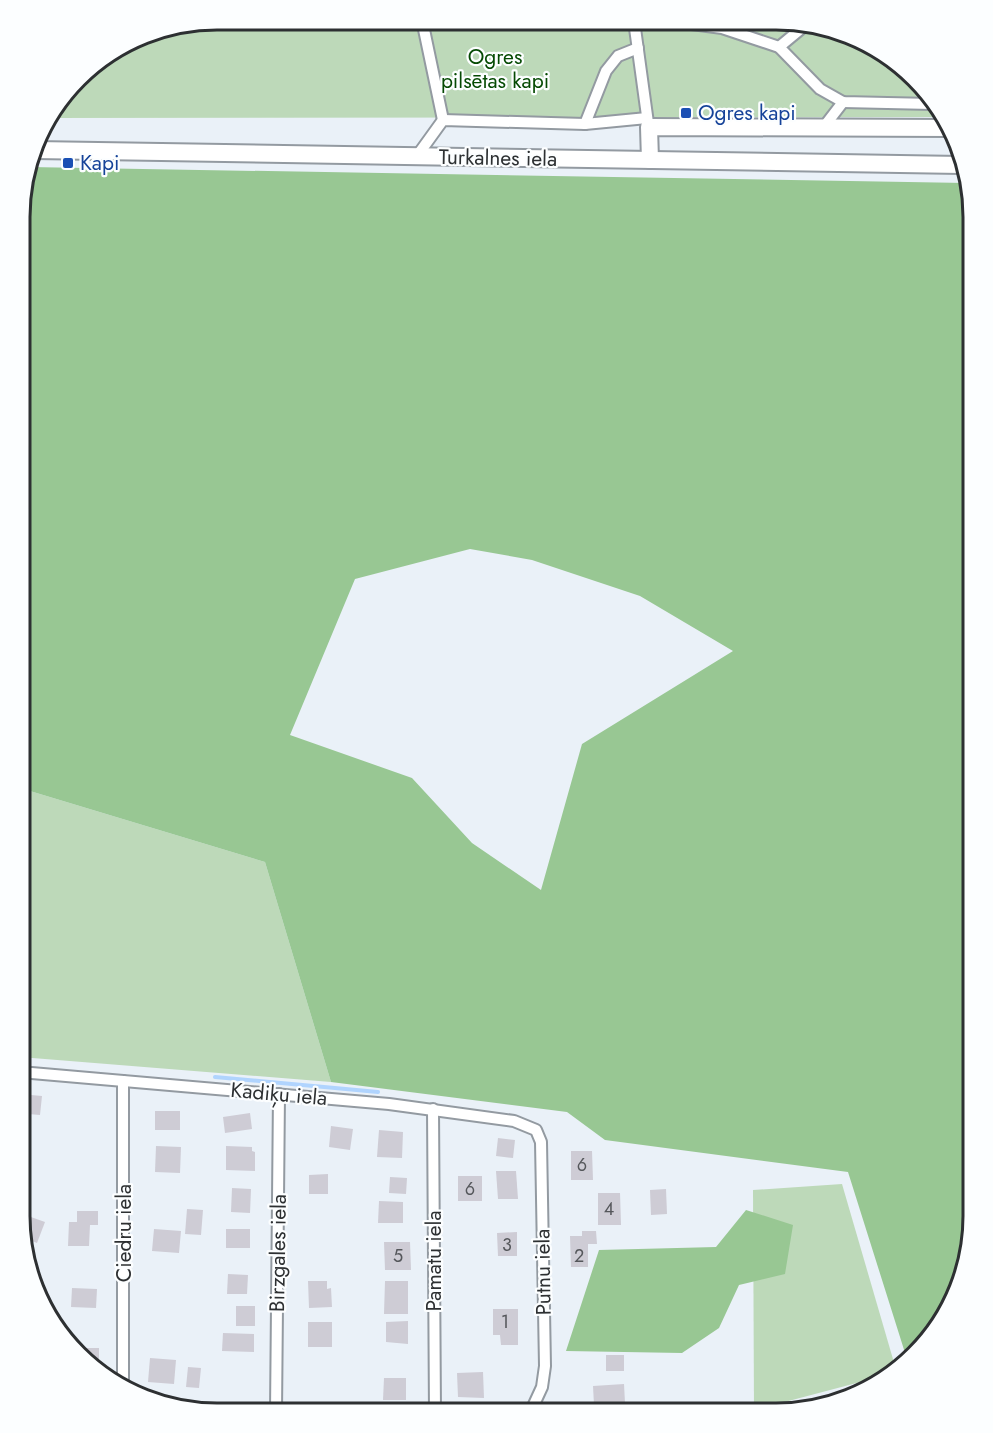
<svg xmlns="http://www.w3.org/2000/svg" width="993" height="1433" font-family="Jost,sans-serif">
<rect width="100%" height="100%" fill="#eaf1f8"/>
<g fill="#bdd9b9">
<path d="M217 20 802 21 896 60 943 117 46 118 87 68 153 30Z"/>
<path d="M20 788 265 862 331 1082 20 1057Z"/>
<path d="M842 1184 895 1366 883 1376 754 1410 753 1190Z"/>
</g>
<g fill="#98c793" fill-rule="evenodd">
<path d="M29 167 966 183 973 216V1230L940 1326 906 1356 848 1172 605 1140 567 1112 331 1082 265 862 20 788 21 191ZM470 549 532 560 640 596 733 651 582 744 541 890 472 843 412 778 290 735 355 579Z"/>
<path d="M746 1210 793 1225 785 1274 739 1285 719 1328 682 1353 566 1351 599 1250 716 1247Z"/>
</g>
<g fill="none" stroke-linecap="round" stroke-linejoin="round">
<g stroke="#b0d4fe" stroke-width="4">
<path d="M215 1077 378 1092"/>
<path d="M787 1411 794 1409"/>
</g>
</g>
<g fill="#ceccd5">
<path d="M20 1094 42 1096 40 1115 28 1114 27 1118H20Z"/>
<rect x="155" y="1111" width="25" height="19"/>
<path d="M250 1113 252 1129 225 1133 223 1117Z"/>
<path d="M331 1126 353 1129 350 1150 329 1147Z"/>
<path d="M379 1130 403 1132 402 1158 377 1157Z"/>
<path d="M498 1138 515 1140 513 1158 496 1156Z"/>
<path d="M156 1146 181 1147 180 1173 155 1172Z"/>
<path d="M226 1146 252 1147V1151L255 1152V1171L226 1170Z"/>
<path d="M571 1151H592L593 1180H571Z"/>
<path d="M496 1171H516L518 1199H498Z"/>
<path d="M328 1174V1194H309V1175Z"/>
<rect x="458" y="1176" width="24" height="25"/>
<path d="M390 1177 407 1178 406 1194 389 1193Z"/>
<path d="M232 1188 251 1189 250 1213 231 1212Z"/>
<path d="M666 1189 667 1214 651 1215 650 1190Z"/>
<path d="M598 1193H620L621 1225H598Z"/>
<path d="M379 1201 403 1202V1223H378Z"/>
<path d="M187 1209 203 1210 201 1235 185 1234Z"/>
<path d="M77 1211H98V1225H90L89 1246H68L69 1222H77Z"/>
<path d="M28 1216 45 1222 37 1243 25 1238 22 1229Z"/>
<path d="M154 1229 181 1231 179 1253 152 1251Z"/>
<rect x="226" y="1229" width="24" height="19"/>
<path d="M582 1231H596L597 1244H588V1267H571L570 1236H582Z"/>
<path d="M517 1232V1256H498L497 1233Z"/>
<path d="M384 1242H410L411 1270H385Z"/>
<path d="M228 1274 248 1275 247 1294H227Z"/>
<path d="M308 1281H327V1289L331 1288 332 1307 309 1308Z"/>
<path d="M385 1281H408V1314H384Z"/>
<path d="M72 1288 97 1289 96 1308 71 1307Z"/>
<rect x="236" y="1306" width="19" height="20"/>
<path d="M493 1309H518V1345H501L500 1335H493Z"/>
<path d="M408 1321V1344L386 1342V1322Z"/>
<rect x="308" y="1322" width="24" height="25"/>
<path d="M223 1333 254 1334V1352L222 1351Z"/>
<path d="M85 1348H99V1369L82 1352Z"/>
<rect x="606" y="1355" width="18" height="16"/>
<path d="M150 1358 176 1360 174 1384 148 1382Z"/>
<path d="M188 1367 201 1368 199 1388 186 1387Z"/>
<path d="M483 1372 484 1398 458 1397 457 1373Z"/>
<path d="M384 1378H406V1400H383Z"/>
<path d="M624 1384 625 1403 594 1405 593 1386Z"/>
</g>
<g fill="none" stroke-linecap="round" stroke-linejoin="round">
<g stroke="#939aa1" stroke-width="8">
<path id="lane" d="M536 1403 540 1413"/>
</g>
<g stroke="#939aa1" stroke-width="14">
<g id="street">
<path d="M422 20 443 120"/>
<path d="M634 21 648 123"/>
<path d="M669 21 722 28 779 47 820 89 843 102 932 104"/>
<path d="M779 47 808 23"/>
<path d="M585 124 606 71 618 56 638 48"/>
<path d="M823 128 843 102"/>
<path d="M417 156 443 120 585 124 647 118"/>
<path d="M20 1072 389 1104 514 1121 536 1130 541 1142 545 1366 542 1387 530 1413"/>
<path d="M433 1109 435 1413"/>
<path d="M123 1386V1081"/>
<path d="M276 1412 279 1094"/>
</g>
</g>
<g stroke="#939aa1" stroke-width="20">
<g id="secondary">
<path d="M35 150 961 165"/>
<path d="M650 160 649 127 952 128"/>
</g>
</g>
<use href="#lane" stroke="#fff" stroke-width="5"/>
<use href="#street" stroke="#fff" stroke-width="10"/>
<use href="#secondary" stroke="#fff" stroke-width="16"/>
</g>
<g fill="#1a4fb4" stroke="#fcfeff" stroke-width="2">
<rect x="680" y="107" width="12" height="12" rx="3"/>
<rect x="62" y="157" width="12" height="12" rx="3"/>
</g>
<g text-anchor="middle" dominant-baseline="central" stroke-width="4.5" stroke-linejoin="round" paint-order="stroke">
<g font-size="18" fill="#55575b">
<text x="582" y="1165">6</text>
<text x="470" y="1189">6</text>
<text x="609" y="1209">4</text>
<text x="507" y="1245">3</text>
<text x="398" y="1256">5</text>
<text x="579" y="1256">2</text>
<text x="505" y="1322">1</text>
</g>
<g font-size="21" fill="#054a03" stroke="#fcfeff">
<text x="495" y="57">Ogres<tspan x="495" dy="24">pilsētas kapi</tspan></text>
</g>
<g font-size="21" fill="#164399" stroke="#fcfeff" text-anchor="start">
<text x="698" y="113">Ogres kapi</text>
<text x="80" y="163">Kapi</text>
</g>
<g font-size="21" fill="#2d3032" stroke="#fcfeff">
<text transform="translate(498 158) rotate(1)">Turkalnes iela</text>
<text transform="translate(279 1094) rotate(5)">Kadiķu iela</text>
<text transform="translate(124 1233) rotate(-90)">Ciedru iela</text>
<text transform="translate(278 1253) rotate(-89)">Birzgales iela</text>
<text transform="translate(434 1261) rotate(-90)">Pamatu iela</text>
<text transform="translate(543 1272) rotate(-91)">Putnu iela</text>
</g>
</g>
<path d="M0 0H993V1433H0ZM217 30H776A187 187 0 0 1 963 217V1216A187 187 0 0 1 776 1403H217A187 187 0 0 1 30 1216V217A187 187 0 0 1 217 30Z" fill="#fcfeff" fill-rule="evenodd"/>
<path fill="none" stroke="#2d3032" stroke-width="3" d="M217 30H776A187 187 0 0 1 963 217V1216A187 187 0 0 1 776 1403H217A187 187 0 0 1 30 1216V217A187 187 0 0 1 217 30Z"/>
</svg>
